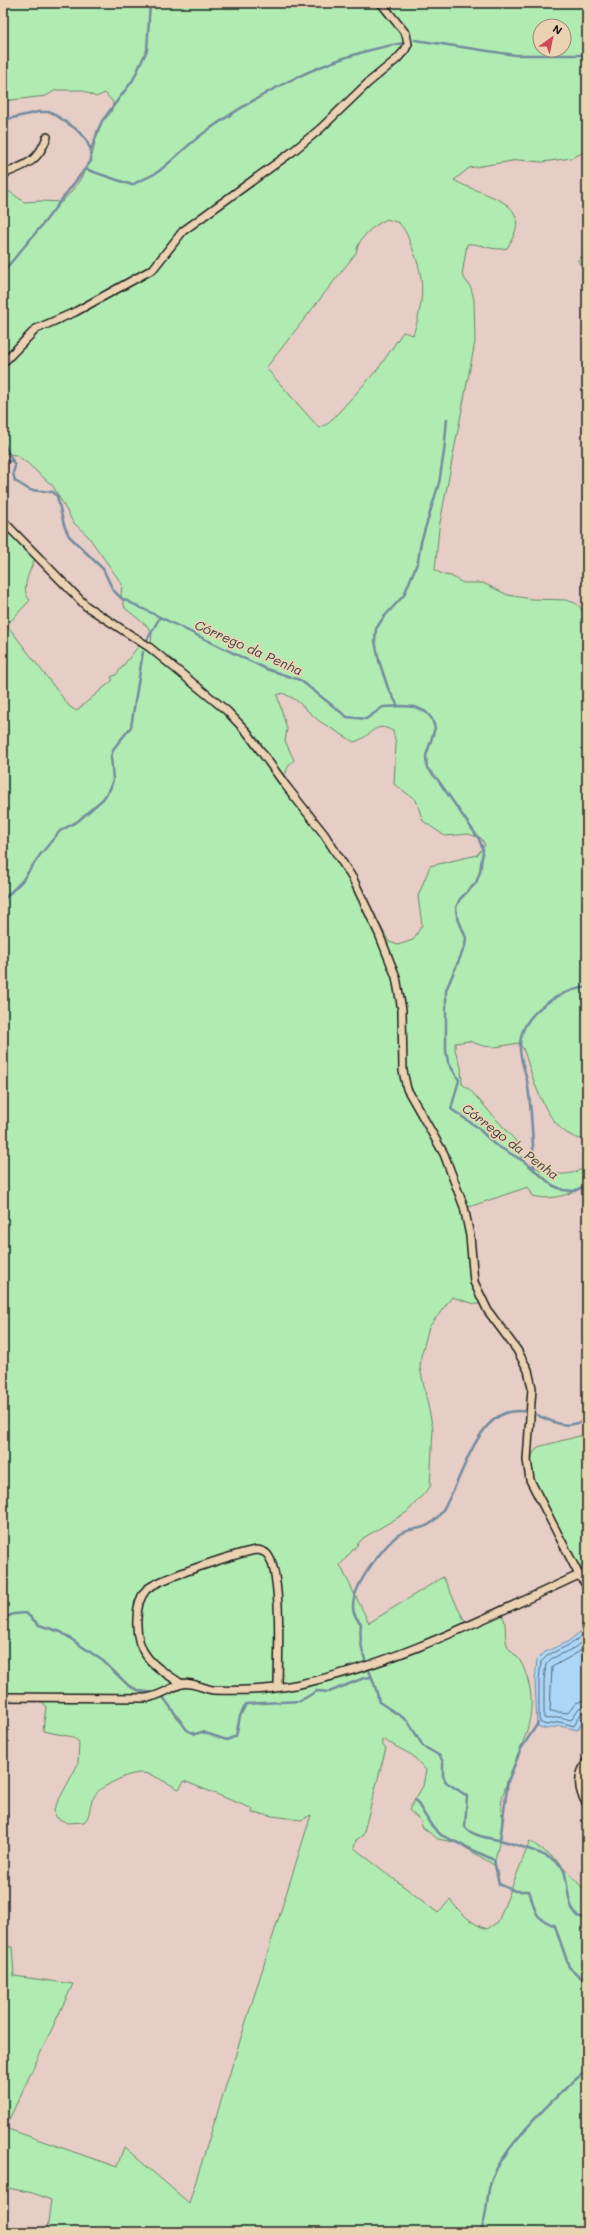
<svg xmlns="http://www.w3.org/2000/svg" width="590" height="2235" font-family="Mali,sans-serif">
<rect width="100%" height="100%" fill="#e6cdc5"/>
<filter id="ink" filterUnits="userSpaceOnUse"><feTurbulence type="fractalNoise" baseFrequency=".025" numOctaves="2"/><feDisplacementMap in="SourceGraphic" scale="8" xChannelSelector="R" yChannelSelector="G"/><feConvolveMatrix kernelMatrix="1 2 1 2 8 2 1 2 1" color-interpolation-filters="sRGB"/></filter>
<g filter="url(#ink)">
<g fill="#b0ecb1" stroke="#668466" fill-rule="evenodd">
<path d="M3 3H587V151L571 158 543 162 518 160 469 168 454 180C483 198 539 199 507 248 493 252 482 243 467 244L462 275 471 288 474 300 475 342 439 528 435 570 444 575 451 576 463 583H483L508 595 531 599 566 600 575 603 581 608 587 627V1140C546 1137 534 1079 523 1048L519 1043 495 1047 483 1046 469 1041 455 1043V1050L461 1067 462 1084 470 1090 515 1140 522 1160C541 1172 568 1182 587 1165V1183C571 1195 552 1201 533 1196L528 1187 463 1209 473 1285 484 1304H475L452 1297 429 1327 421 1356 420 1368 433 1429 430 1487 407 1512 363 1538 340 1565 369 1623 443 1577 468 1628 502 1615C508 1625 503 1636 508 1647 510 1651 514 1654 518 1658 524 1666 528 1679 530 1689 537 1729 511 1761 502 1799 500 1809 503 1820 502 1829 500 1841 496 1854 494 1865L458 1843 438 1839 422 1827 421 1821 409 1810 423 1786 426 1770 412 1755 382 1739V1745L386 1748 363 1835 356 1840 354 1848 438 1913 450 1900C461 1913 471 1924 487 1929L498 1922 530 1841 559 1862 587 1893V2232H3V2226L47 2229 51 2200 33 2193 3 2187V1946L12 1947 14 1976 73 1984 5 2128 117 2167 124 2147 189 2203 311 1815 301 1820 252 1813 253 1809 184 1781 179 1789C150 1775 146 1765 113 1782 106 1786 98 1789 94 1797 88 1805 92 1815 84 1822L68 1823 55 1817 54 1809 78 1764 79 1742 73 1737 43 1731 46 1707 43 1702 3 1701V528L6 526 35 558C31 569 19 590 30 600L7 625 69 706 76 711 113 680 111 677 116 675 140 644 151 645 152 633 148 627 125 608 121 595 122 584 88 536 73 522 53 486 26 462 16 455 3 453V187L24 202 40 201 62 202C76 187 87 172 93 152 95 145 95 134 98 128 103 116 112 120 113 102L105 93 96 97 82 90H56L46 96 3 101ZM540 26H564V50H540ZM387 219C391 221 396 221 399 223 405 229 408 237 411 245 426 279 424 301 413 335L403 332 378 369 329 423 319 428 266 368 356 253C359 236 373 226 387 219ZM283 693 296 700 319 721 354 742C372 737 373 720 393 731L396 744 394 784 416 800 423 821 445 836 468 834 481 838 485 845 477 855 430 866 418 896 422 925 413 940 398 945 389 942 340 851 285 782C285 773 287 765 294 760L285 741 287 729 277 695Z"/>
<path d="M587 251V278L578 260Z"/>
<path d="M587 1434V1581L573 1562 531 1474 532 1455 538 1447Z"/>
</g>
<path fill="#abd6f7" stroke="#728c9f" d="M587 1626V1712L578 1730 560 1726 547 1729 537 1726 535 1679 537 1660 545 1652 569 1641Z"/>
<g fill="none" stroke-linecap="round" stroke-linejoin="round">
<g stroke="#556674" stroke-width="1">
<path d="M587 1631 571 1644 548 1655 541 1662 539 1680V1719L541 1723 547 1725 560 1722 574 1726 582 1712 587 1710"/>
<path d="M587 1638 574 1648 551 1659 546 1664 544 1680V1718L548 1719 560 1717 571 1720 579 1708 587 1705"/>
<path d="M587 1645 577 1653 552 1667 550 1711 568 1713 576 1703 587 1699"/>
</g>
<g stroke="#728c9f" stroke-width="2.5">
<path d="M415 40 515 55H587"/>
<path d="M3 120 38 112H51L76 129 85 138 91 150"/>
<path d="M85 169 132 185C140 180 151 177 159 171 176 158 190 142 208 130 266 89 333 54 404 43"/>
<path d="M3 272 43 224 91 161V150L102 121 133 80 147 50 150 3"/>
<path d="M3 442 15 466 13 473 15 481 30 490 53 492 57 496 64 525 69 536 103 569 113 590 121 598 266 669 300 680 347 717 366 719 383 707 403 706 415 707 426 712 432 719 435 728 426 756 427 768 438 780 479 839 483 850 480 872 476 883 460 899 456 907 457 916 466 938 465 946 446 990V1050L448 1062 459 1080 451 1109 477 1127 494 1144 525 1162 552 1185 563 1190 574 1191 587 1185"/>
<path d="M3 461H13"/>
<path d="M147 640 160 617"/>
<path d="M398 706 388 688 379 661 375 641 376 629 383 618 404 595 418 561 421 542 439 483 444 452 447 419"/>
<path d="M3 900 22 881 40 855 60 831 78 821 103 799 110 789 113 780 111 756 114 748 131 727 143 652"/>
<path d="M534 1170C533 1142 532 1114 528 1087 527 1074 520 1061 520 1048 519 1014 558 991 587 987"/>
<path d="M527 1412C475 1401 464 1483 440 1514 424 1535 412 1525 398 1535 383 1547 342 1596 356 1617 357 1620 360 1621 361 1624 357 1657 374 1672 379 1702L408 1721 423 1746 440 1756 443 1762V1776L446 1782 467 1796 465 1827C474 1838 494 1838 507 1842 524 1848 546 1853 560 1865 570 1873 564 1901 577 1916L587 1919"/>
<path d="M537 1415C558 1424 564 1429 587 1420"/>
<path d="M3 1618 14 1614 26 1613 39 1625 61 1632 103 1661 129 1686 140 1691 155 1693"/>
<path d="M163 1697 187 1730 195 1734 202 1732 227 1740 236 1736 240 1716 246 1704 300 1701 317 1691 329 1692 364 1678 371 1677"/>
<path d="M415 1799 431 1825 441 1835 494 1860 499 1884 515 1891H529C537 1913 532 1916 555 1926L569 1967 587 1983"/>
<path d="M500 1840 508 1781 521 1749 538 1723"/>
<path d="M480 2232C489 2215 485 2196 492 2178 508 2142 556 2095 587 2070"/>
</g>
<g stroke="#1c1c1c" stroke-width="10">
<g id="minor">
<path d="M3 174C26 165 38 162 47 137"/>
<path d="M3 363 36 329 75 312 153 269 183 231 292 152 320 129 369 82 397 59 405 50 408 44 406 34 381 3"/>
<path d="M3 521 86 606 149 647 227 711 247 732 286 786 324 834 353 879 379 934 396 977 402 1010 403 1071 407 1089 444 1154 464 1207 470 1236 474 1282 488 1311 517 1350 528 1370 532 1388 527 1460 530 1480 579 1575 587 1586"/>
<path d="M182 1684C154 1666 135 1655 137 1619 137 1609 139 1598 146 1590 155 1580 240 1552 257 1550 260 1550 265 1552 267 1554 283 1572 278 1661 278 1687"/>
<path d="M3 1697 145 1698C159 1697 168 1689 181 1684 191 1681 204 1689 213 1690 239 1691 269 1690 295 1685 394 1665 487 1617 579 1575"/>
<path d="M587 1761C578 1775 577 1790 587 1804"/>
</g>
</g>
<use href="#minor" stroke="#ebd2b3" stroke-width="7"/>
</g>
</g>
<g text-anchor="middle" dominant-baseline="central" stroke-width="3.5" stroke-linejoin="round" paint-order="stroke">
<g font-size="13" font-style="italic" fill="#394148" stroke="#ebd2b3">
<text transform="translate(249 647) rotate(24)">Córrego da Penha</text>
<text transform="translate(511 1141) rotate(37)">Córrego da Penha</text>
</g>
</g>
<rect width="590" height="2235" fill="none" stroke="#ebd2b3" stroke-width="16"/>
<rect x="8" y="8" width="574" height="2219" fill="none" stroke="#1c1c1c" stroke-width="1.5" filter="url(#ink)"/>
<g transform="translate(552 38) rotate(33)"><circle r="19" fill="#ebd2b3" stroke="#988977"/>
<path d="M0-3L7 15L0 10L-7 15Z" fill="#d1495b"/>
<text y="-6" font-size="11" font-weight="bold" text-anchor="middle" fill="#1c1c1c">N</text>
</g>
</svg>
